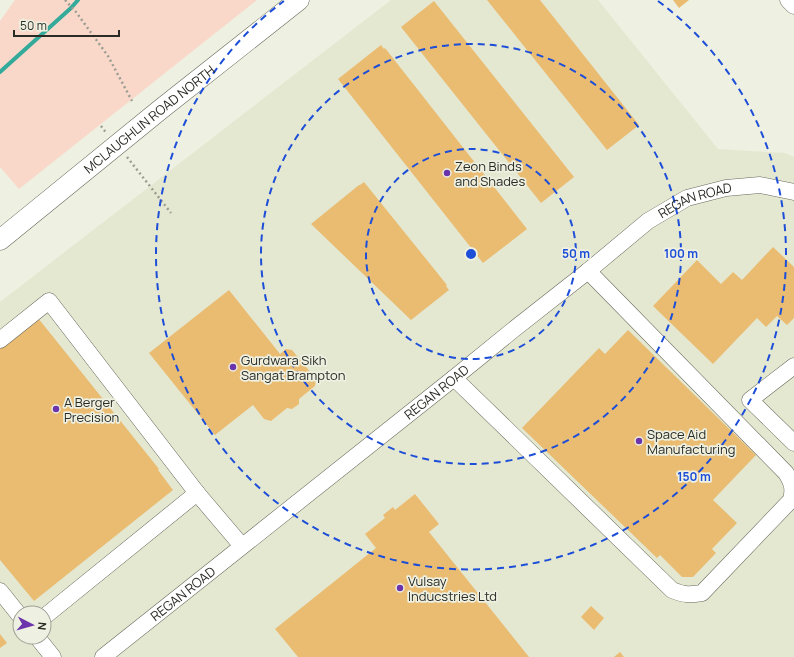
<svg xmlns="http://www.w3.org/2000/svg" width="794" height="657" font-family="Manrope,sans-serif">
<rect width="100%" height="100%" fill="#eef0e1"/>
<path fill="#e5e8d1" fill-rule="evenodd" d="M391 0H598L718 149 785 153 794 157V657H0V302ZM20 613H44V637H20Z"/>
<path fill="#f9d8ca" d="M15 0H257L19 189 0 167V21Z"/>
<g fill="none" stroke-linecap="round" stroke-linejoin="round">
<path stroke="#34aa9b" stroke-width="4" d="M0 72 71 8 78 0"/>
</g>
<g fill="#e9bc72">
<path d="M487 0H540L639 125 607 150Z"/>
<path d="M673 0H689L679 8Z"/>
<path d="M434 1 574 177 541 203 401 27Z"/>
<path d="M381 45 384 49 385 48 527 229 483 263 338 79Z"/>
<path d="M364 182 447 285 446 286 449 290 411 320 311 224 359 185H360Z"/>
<path d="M773 247 794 267V318L787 325 777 316 766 327 757 318 713 364 653 306 697 260 721 284 733 272 742 280Z"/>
<path d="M229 290 280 354 286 349 292 350 316 379 315 386 299 399V404L292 409 287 408 271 421 264 419 253 405 215 435 149 353Z"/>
<path d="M38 318 159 469 158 470 173 490 34 601 0 560V349Z"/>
<path d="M628 330 756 455 713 500 737 523 712 549 716 553 693 577H682L660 555 657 558 522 428 599 348 605 354Z"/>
<path d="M415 494 439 524 429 532 529 657H298L275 629 376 548 365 534 385 518 383 515 393 507 395 510Z"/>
<path d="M591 606 604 618 594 630 581 617Z"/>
<path d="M0 634 7 643 0 648Z"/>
<path d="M620 652 624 657H614Z"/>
</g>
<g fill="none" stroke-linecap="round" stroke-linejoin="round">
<g stroke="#67695c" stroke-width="17">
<g id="minor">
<path d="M788 0 794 6"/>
<path d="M0 340 49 301 197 493"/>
<path d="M794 366 750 400 794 443"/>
<path d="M454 378 672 590C684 595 690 595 702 593L791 500C794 488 792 483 786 473L588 271"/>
<path d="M0 591 20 616"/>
<path d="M44 617 197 493 242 546"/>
<path d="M37 637 53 657"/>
<path id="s1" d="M103 657 454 378 513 330 588 271 648 221 687 198 726 188 760 185 794 192"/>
</g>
</g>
<g stroke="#67695c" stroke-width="21">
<g id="major">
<path id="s2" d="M0 240 161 109 299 0"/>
</g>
</g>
<g stroke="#9b9d92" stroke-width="2.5" stroke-dasharray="2 3" stroke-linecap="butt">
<path d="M65 0 76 12 108 56 132 101"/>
<path d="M101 126 107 134"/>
<path d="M127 157 171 213"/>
</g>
<use href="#minor" stroke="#fff" stroke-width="16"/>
<use href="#major" stroke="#fff" stroke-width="20"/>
</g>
<g fill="none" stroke="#1d4ed8" stroke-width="2" stroke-dasharray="7 5">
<circle cx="471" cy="254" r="105"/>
<circle cx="471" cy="254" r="210"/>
<path d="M658 1A315 315 0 1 1 284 1"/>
</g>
<g fill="#6b34ab" stroke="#eef0e1" stroke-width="1.5">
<circle cx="447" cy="173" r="4"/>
<circle cx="233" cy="367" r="4"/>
<circle cx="56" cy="409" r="4"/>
<circle cx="639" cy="441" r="4"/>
<circle cx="400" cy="588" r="4"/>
</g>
<g text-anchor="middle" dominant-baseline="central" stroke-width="3.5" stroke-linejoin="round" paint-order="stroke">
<g font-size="13" fill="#2a2b25" stroke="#eef0e1">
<text stroke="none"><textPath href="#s2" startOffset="192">MCLAUGHLIN ROAD NORTH</textPath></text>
<text stroke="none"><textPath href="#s1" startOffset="750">REGAN ROAD</textPath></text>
<text stroke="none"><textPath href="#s1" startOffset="426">REGAN ROAD</textPath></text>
<text stroke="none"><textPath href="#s1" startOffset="102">REGAN ROAD</textPath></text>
</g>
<g font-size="13" fill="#2a2b25" stroke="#eef0e1" text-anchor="start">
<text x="455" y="166">Zeon Binds<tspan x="455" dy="15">and Shades</tspan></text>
<text x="241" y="360">Gurdwara Sikh<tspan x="241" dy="15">Sangat Brampton</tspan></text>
<text x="64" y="402">A Berger<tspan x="64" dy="15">Precision</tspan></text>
<text x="647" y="434">Space Aid<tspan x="647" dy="15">Manufacturing</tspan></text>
<text x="408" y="581">Vulsay<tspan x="408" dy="15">Inducstries Ltd</tspan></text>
</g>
</g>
<circle cx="471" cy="254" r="6" fill="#1d4ed8" stroke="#eef0e1" stroke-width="2"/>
<g font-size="12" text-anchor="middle" font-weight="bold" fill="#1d4ed8" stroke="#eef0e1" stroke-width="3.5" stroke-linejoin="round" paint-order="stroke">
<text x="576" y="258">50 m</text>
<text x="681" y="258">100 m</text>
<text x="694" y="481">150 m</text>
</g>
<g transform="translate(32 625) rotate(96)"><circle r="19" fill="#eef0e1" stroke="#a0a196"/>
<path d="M0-3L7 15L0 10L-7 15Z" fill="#6b34ab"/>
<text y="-6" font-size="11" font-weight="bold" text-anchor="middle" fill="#2a2b25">N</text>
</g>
<path d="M14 30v6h105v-6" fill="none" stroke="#2a2b25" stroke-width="2"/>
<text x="20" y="30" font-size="12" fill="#2a2b25" stroke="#eef0e1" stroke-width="3" paint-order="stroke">50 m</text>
</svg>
